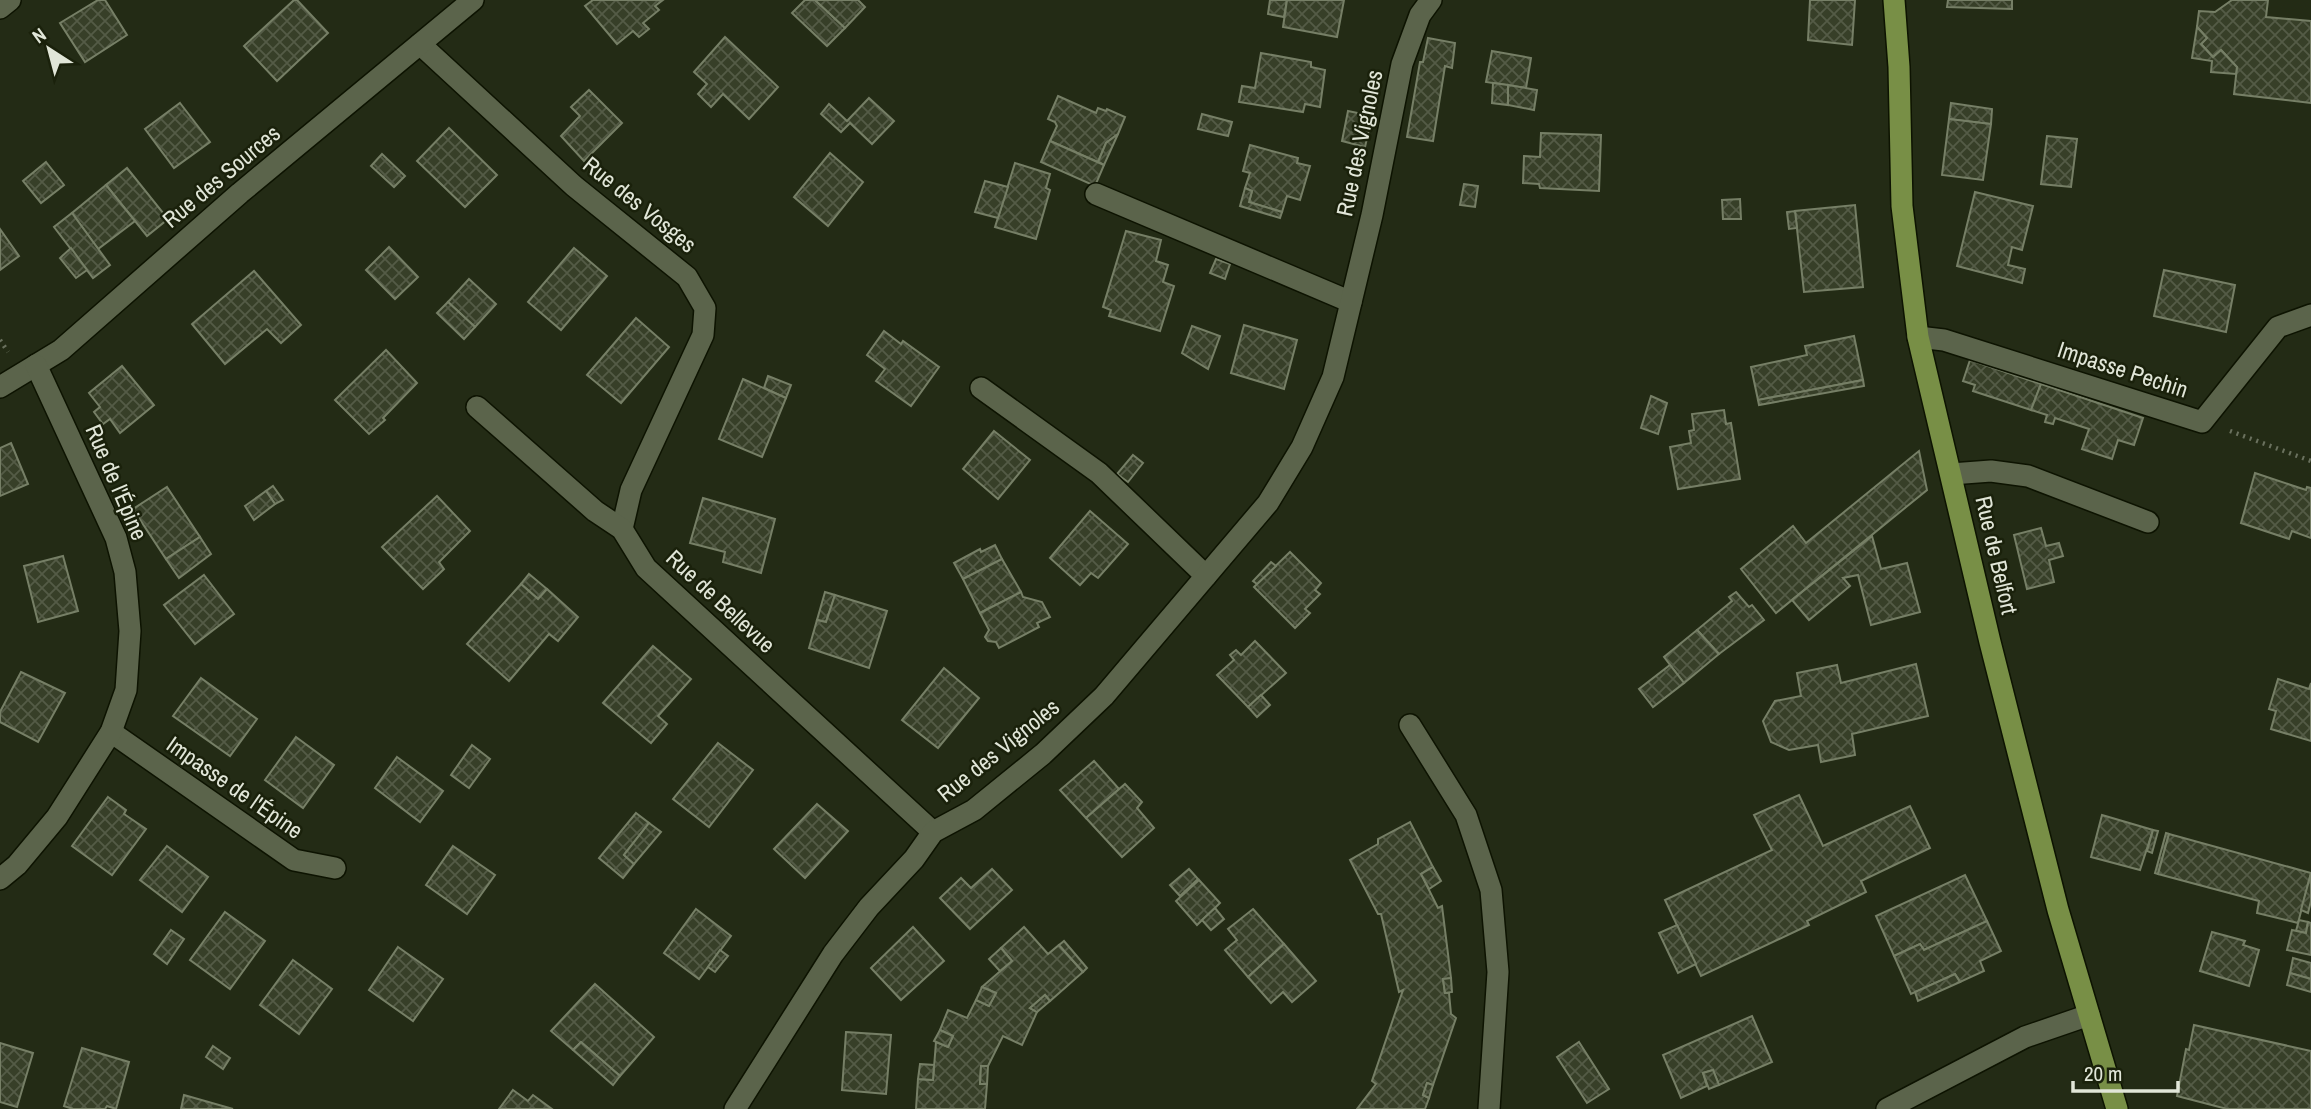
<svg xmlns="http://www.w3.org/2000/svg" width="2311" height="1109" font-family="'Archivo Narrow',sans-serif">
<defs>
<pattern id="building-cross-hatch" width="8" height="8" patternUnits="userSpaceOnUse" patternTransform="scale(1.75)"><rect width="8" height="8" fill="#373f28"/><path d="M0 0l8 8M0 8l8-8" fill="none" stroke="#545b46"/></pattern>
</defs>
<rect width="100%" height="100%" fill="#232b15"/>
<g fill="url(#building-cross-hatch)" stroke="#767f66" stroke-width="2">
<path d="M98 0H105L127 35 85 62 60 23Z"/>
<path d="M294 0H297L328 33 277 81 244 46Z"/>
<path d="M593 0H663L655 6 659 10 643 23 649 29 639 37 633 31 617 44 585 6Z"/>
<path d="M805 0H815L845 28 827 46 792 13Z"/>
<path d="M815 0H858L865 7 845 28Z"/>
<path d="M1270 0H1287L1284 17 1268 14Z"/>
<path d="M1287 0H1344L1337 37 1283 27Z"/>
<path d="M1810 0H1855L1852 45 1808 40Z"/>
<path d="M1948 0H2012V9L1947 7Z"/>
<path d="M2232 0H2268L2266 17 2311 21V103L2234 94 2237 67 2221 50 2213 57 2201 44 2207 38 2197 27 2199 11 2215 12Z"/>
<path d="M2197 27 2207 38 2201 44 2213 57 2221 50 2237 67 2236 74 2211 72 2212 61 2192 58Z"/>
<path d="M725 37 778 87 749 119 723 94 711 107 698 94 707 84 694 72Z"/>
<path d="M1428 38 1455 43 1452 68 1445 66 1433 141 1407 137 1420 62H1423Z"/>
<path d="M1492 51 1531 58 1526 88 1486 82Z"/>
<path d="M1261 53 1311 62V67L1325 70 1320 107 1305 104 1303 112 1239 102 1242 86 1255 88Z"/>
<path d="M1493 83 1508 85V105L1492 103Z"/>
<path d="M1508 85 1537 90 1534 110 1508 105Z"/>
<path d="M589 90 622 123 584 161 561 136 580 116 571 107Z"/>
<path d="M1058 96 1096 113 1098 108 1106 111 1107 109 1125 117 1118 134 1106 143 1098 162 1050 141 1057 126 1055 122 1048 119Z"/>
<path d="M869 98 894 121 872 144 850 123 841 132 821 114 829 104 847 121Z"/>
<path d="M180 103 210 142 174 168 145 129Z"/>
<path d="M1951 103 1992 109 1991 124 1949 119Z"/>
<path d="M1348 111 1372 116 1365 147 1342 141Z"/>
<path d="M1202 114 1232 122 1228 136 1198 129Z"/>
<path d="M1949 119 1991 124 1983 180 1942 175Z"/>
<path d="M449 128 497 175 465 207 417 161Z"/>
<path d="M1541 133 1601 135 1599 191 1540 188 1539 184 1523 183 1524 156 1540 157Z"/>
<path d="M1118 134 1104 165 1098 162 1106 143Z"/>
<path d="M2047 136 2077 139 2071 187 2041 184Z"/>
<path d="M1050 141 1104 165 1095 186 1041 162Z"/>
<path d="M1250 145 1298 158 1297 163 1310 166 1300 200 1287 196 1282 212 1249 202 1252 191 1245 188 1250 173 1243 171Z"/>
<path d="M830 153 863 182 828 226 794 197Z"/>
<path d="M382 154 405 176 394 187 371 166Z"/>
<path d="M46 162 64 185 41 203 23 181Z"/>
<path d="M1015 163 1050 174 1046 188 1050 190 1036 239 995 227Z"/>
<path d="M127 168 168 219 147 236 106 185Z"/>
<path d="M985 181 1008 187 998 218 975 212Z"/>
<path d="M1464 184 1478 186 1475 207 1460 205Z"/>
<path d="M106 185 135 221 98 249 72 213Z"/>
<path d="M1245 188 1252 191 1249 202 1282 212 1280 218 1240 206Z"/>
<path d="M1975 192 2033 206 2022 250 2012 247 2008 265 2025 269 2022 283 1957 266Z"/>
<path d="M1740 199 1741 219H1723L1722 200Z"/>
<path d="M1855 205 1863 287 1804 292 1795 211Z"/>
<path d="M1795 211 1797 228 1789 229 1787 212Z"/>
<path d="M72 213 110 265 93 278 54 227Z"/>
<path d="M0 229 19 256 0 270Z"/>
<path d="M1126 231 1161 240 1156 261 1168 265 1163 282 1174 286 1160 331 1109 316 1111 310 1103 307Z"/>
<path d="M389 247 418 277 395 299 366 270Z"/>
<path d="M71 248 87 270 76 278 60 258Z"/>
<path d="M574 248 607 276 561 330 528 302Z"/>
<path d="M1216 259 1230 264 1225 279 1210 273Z"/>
<path d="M2164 270 2235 285 2226 332 2154 316Z"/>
<path d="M254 271 301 325 281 343 267 329 225 364 192 324Z"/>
<path d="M469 279 496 304 475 327 448 302Z"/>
<path d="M448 302 475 327 464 339 437 313Z"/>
<path d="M636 318 669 347 621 403 587 375Z"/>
<path d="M1244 325 1297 340 1284 389 1231 373Z"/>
<path d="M1192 326 1220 336 1208 369 1182 353Z"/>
<path d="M884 331 901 344 903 341 939 367 911 406 876 381 885 369 867 355Z"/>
<path d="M1854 336 1863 380 1758 400 1751 367 1807 355 1805 346Z"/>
<path d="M386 350 417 383 383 418 385 420 369 434 335 400Z"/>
<path d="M1970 360 2041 384 2031 410 1973 391 1975 385 1963 381Z"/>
<path d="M122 366 154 405 120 433 110 419 103 424 94 412 100 407 89 393Z"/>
<path d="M768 376 791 385 786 398 764 388Z"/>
<path d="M743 379 786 398 762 457 719 439Z"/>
<path d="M1863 380 1864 386 1759 405 1758 400Z"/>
<path d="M2041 384 2143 418 2134 445 2118 440 2112 459 2082 449 2089 429 2055 418 2053 424 2045 422 2047 415 2031 410Z"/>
<path d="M1651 396 1667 403 1658 434 1641 428Z"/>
<path d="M1724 410 1726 424 1731 423 1740 479 1678 489 1670 447 1691 443 1689 431 1694 430 1692 414Z"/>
<path d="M994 431 1030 460 998 499 963 469Z"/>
<path d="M11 443 28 484 0 496V448Z"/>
<path d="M1919 451 1927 490 1776 613 1741 569 1793 526 1806 543Z"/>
<path d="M1133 455 1143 463 1128 482 1117 474Z"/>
<path d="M2255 473 2306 490 2307 487 2311 488V538L2292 531 2289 539 2241 523Z"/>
<path d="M273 486 283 500 275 504 266 491Z"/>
<path d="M167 487 200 537 166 559 133 509Z"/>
<path d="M266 491 275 504 254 520 245 506Z"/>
<path d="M437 496 470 531 439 562 444 569 423 589 382 547Z"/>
<path d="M703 498 775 519 761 573 723 562 725 552 690 543Z"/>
<path d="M1090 511 1128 544 1098 578 1091 573 1080 585 1050 558Z"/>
<path d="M2041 528 2046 546 2059 543 2063 556 2049 560 2054 582 2027 589 2014 535Z"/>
<path d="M1872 536 1881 569 1907 563 1920 612 1871 625 1858 575 1843 578 1850 586 1809 620 1792 600Z"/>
<path d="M200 537 211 554 179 578 166 559Z"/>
<path d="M995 545 1002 559 963 579 954 563 980 549 981 552Z"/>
<path d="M1290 552 1321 583 1315 590 1320 594 1305 609 1310 613 1295 628 1254 587Z"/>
<path d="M63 556 78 611 38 622 24 566Z"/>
<path d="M1002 559 1021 592 980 613 963 579Z"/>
<path d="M1271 562 1276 566 1257 584 1253 581Z"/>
<path d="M529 574 547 589 538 599 521 584Z"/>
<path d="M204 575 234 614 195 644 164 605Z"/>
<path d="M521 584 538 599 547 589 578 617 558 641 549 634 509 681 467 644Z"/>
<path d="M825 592 835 595 826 622 817 620Z"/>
<path d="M1021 592 1023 597 1042 602 1050 617 1037 623 1039 627 999 648 996 642 988 641 985 637 989 630 980 613Z"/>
<path d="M1736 592 1749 607 1752 605 1764 620 1719 654 1697 630 1732 601 1729 597Z"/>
<path d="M835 595 887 611 869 668 809 648 817 620 826 622Z"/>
<path d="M1697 630 1719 654 1684 683 1664 657Z"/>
<path d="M1255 641 1286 673 1248 707 1217 675 1234 660 1230 655 1236 650 1241 655Z"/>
<path d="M653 646 691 679 658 716 667 724 651 743 603 703Z"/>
<path d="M1916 664 1928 716 1852 734 1855 755 1821 762 1818 745 1789 750 1771 742 1763 721 1775 701 1801 696 1797 673 1837 665 1841 683Z"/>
<path d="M1670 665 1684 683 1653 707 1639 689Z"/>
<path d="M944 668 979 698 938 748 902 720Z"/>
<path d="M21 672 65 693 38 742 0 722V712Z"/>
<path d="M201 678 257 719 230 756 173 716Z"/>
<path d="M2278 679 2309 689 2311 683V741L2271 729 2276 711 2269 709Z"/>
<path d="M1261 695 1270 705 1257 717 1248 707Z"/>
<path d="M296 737 334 765 303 808 265 780Z"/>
<path d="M718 743 753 770 709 827 673 799Z"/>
<path d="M472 745 490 759 469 788 451 775Z"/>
<path d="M397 757 443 791 420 822 375 788Z"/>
<path d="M1094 761 1119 789 1086 818 1060 790Z"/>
<path d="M1125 784 1142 802 1137 808 1154 828 1122 857 1086 818Z"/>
<path d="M1799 795 1823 846 1910 806 1930 848 1861 881 1866 892 1807 921 1809 925 1701 976 1665 900 1772 850 1754 815Z"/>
<path d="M108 797 126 810 124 814 146 829 112 875 72 846Z"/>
<path d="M817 804 848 831 805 878 774 849Z"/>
<path d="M636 813 649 823 624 855 634 864 623 878 599 858Z"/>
<path d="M2102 815 2153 830 2140 870 2091 857Z"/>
<path d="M1410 822 1433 867 1421 874 1438 908 1442 906 1451 978 1443 979 1445 993H1449L1451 1014 1456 1018 1433 1085 1427 1083 1423 1095 1429 1098 1425 1109H1357L1376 1084 1372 1081 1403 990 1399 992 1381 914H1378L1350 860 1378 844V839Z"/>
<path d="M649 823 661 832 634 864 624 855Z"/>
<path d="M2153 830 2158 831 2152 853 2147 851Z"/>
<path d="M2166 833 2169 834 2158 874 2155 873Z"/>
<path d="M2169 834 2311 873 2298 923 2257 913 2259 901 2158 874Z"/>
<path d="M167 846 208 877 182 912 140 880Z"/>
<path d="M453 846 495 875 467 914 426 885Z"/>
<path d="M1433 867 1441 881 1429 889 1421 874Z"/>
<path d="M992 869 1012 890 970 929 940 898 961 878 971 888Z"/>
<path d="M1189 869 1198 879 1180 896 1170 885Z"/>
<path d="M2311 873V901L2308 913 2301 910Z"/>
<path d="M1965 875 1987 921 1924 950 1920 944 1894 956 1876 916Z"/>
<path d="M1199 880 1220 903 1197 925 1176 901Z"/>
<path d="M1215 908 1224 919 1211 930 1202 920Z"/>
<path d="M696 909 731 936 699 979 664 953Z"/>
<path d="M1253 909 1284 944 1248 977 1225 950 1237 940 1228 929Z"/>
<path d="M225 912 265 941 230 989 190 960Z"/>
<path d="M2299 920 2308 922 2306 933 2296 931Z"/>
<path d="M1987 921 2001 951 1980 961 1984 971 1960 982 1955 974 1911 994 1894 956 1920 944 1924 950Z"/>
<path d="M2308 922 2311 923V955L2287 950 2292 930 2306 933Z"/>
<path d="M1677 925 1696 964 1678 973 1659 933Z"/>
<path d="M913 927 944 961 901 1000 871 968Z"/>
<path d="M1024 927 1048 954 1059 945 1083 972 1050 1001 1045 995 1030 1008 1037 1012 1022 1045 1003 1036 988 1066H981L980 1084H987L985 1109H916L918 1079 933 1080 936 1042 948 1047 953 1036 940 1030 948 1010 967 1018 976 1000 989 1006 996 993 982 987 1012 961 1001 948Z"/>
<path d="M171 930 184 939 167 964 154 954Z"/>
<path d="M2212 932 2245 941 2243 945 2259 950 2249 986 2200 971Z"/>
<path d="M1064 941 1087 968 1083 972 1059 945Z"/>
<path d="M1284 944 1316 981 1292 1002 1283 992 1271 1003 1248 977Z"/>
<path d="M398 947 443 979 413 1021 369 990Z"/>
<path d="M1001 948 1012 961 1000 971 989 959Z"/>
<path d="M720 950 728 956 715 972 708 967Z"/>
<path d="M2293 958 2311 963V979L2290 973Z"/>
<path d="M293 960 332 989 299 1034 260 1005Z"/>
<path d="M2290 973 2311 979V992L2287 985Z"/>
<path d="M1955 974 1960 982 1918 1001 1915 992Z"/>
<path d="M1451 978 1452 992 1445 993 1443 979Z"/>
<path d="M595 984 654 1037 620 1076 581 1042 573 1050 551 1031Z"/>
<path d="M982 987 996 993 989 1006 976 1000Z"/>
<path d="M1045 995 1050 1001 1037 1012 1030 1008Z"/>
<path d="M1752 1016 1772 1062 1719 1085 1713 1070 1703 1073 1707 1086 1681 1098 1663 1055Z"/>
<path d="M2194 1025 2311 1051V1109H2227L2177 1096 2186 1049 2189 1050Z"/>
<path d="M940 1030 953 1036 948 1047 934 1041Z"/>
<path d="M846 1032 891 1035 886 1094 842 1090Z"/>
<path d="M581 1042 620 1076 613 1085 573 1050Z"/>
<path d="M1579 1042 1609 1089 1587 1103 1557 1057Z"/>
<path d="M0 1043 33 1053 17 1107 0 1102Z"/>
<path d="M213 1046 230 1058 223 1069 206 1057Z"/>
<path d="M82 1048 129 1062 116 1109 107 1106 105 1109H73L64 1106Z"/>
<path d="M920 1064 934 1065 933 1080 918 1079Z"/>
<path d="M981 1066H988L987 1084H980Z"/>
<path d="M1713 1070 1719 1085 1709 1089 1703 1073Z"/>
<path d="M1427 1083 1433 1085 1429 1098 1423 1095Z"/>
<path d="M513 1090 528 1101 533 1095 552 1109H499Z"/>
<path d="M184 1095 233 1109H181Z"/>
</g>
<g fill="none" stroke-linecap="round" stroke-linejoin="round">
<g stroke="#0d1301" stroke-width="24">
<g id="minor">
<path d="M0 8 10 0"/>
<path d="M420 44 574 186 687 277 705 308 703 335 631 490 622 529"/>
<path d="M1096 194 1351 302"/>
<path d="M1918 337 1944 340 2202 422 2278 327 2311 315"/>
<path d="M0 387 61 350 240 193 473 0"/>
<path d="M981 388 1099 473 1206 576"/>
<path d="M477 407 595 511 622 529 646 568 933 832"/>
<path d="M1951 474 1991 471 2028 476 2148 522"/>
<path d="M1410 725 1466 815 1491 890 1498 972 1489 1109"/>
<path d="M111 732 294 860 335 868"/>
<path d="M0 879 17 865 57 817 111 732 126 690 130 631 125 572 116 538 36 365"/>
<path d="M735 1109 833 954 869 907 914 859 933 832 974 810 1043 754 1104 696 1268 503 1302 447 1333 377 1372 215 1402 64 1420 15 1431 0"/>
<path d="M1887 1109 2025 1037 2089 1015"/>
</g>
</g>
<g stroke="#0d1301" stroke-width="24">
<path id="major" d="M1894 0 1899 67 1902 206 1918 337 1990 642 2058 910 2117 1109"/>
</g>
<g stroke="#6a715e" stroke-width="4.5" stroke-dasharray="2 5" stroke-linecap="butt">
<path d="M0 340 8 352"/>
<path d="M2230 431 2311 461"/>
</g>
<use href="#minor" stroke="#5b644b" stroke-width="21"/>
<use href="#major" stroke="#788f46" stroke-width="21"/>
</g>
<g text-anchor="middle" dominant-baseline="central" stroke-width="5" stroke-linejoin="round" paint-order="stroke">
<g font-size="23" fill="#e1e6d8" stroke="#1a210b">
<text transform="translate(1359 143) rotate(-78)">Rue des Vignoles</text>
<text transform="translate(221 176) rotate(-40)">Rue des Sources</text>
<text transform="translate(640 204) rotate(39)">Rue des Vosges</text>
<text transform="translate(2123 369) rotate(18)">Impasse Pechin</text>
<text transform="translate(117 482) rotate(67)">Rue de l'Épine</text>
<text transform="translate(1997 555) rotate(77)">Rue de Belfort</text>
<text transform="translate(721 601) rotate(43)">Rue de Bellevue</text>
<text transform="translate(998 750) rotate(-39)">Rue des Vignoles</text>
<text transform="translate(235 787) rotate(35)">Impasse de l'Épine</text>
</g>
</g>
<g transform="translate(49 49) rotate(324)" stroke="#1a210b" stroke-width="5" paint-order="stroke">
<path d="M0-5L12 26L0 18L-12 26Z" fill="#e1e6d8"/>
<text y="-10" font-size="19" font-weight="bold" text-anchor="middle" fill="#e1e6d8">N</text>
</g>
<path d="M2073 1081v10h105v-10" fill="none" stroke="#e1e6d8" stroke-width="3.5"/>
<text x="2084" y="1081" font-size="21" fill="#e1e6d8" stroke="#1a210b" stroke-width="5" paint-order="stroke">20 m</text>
</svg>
